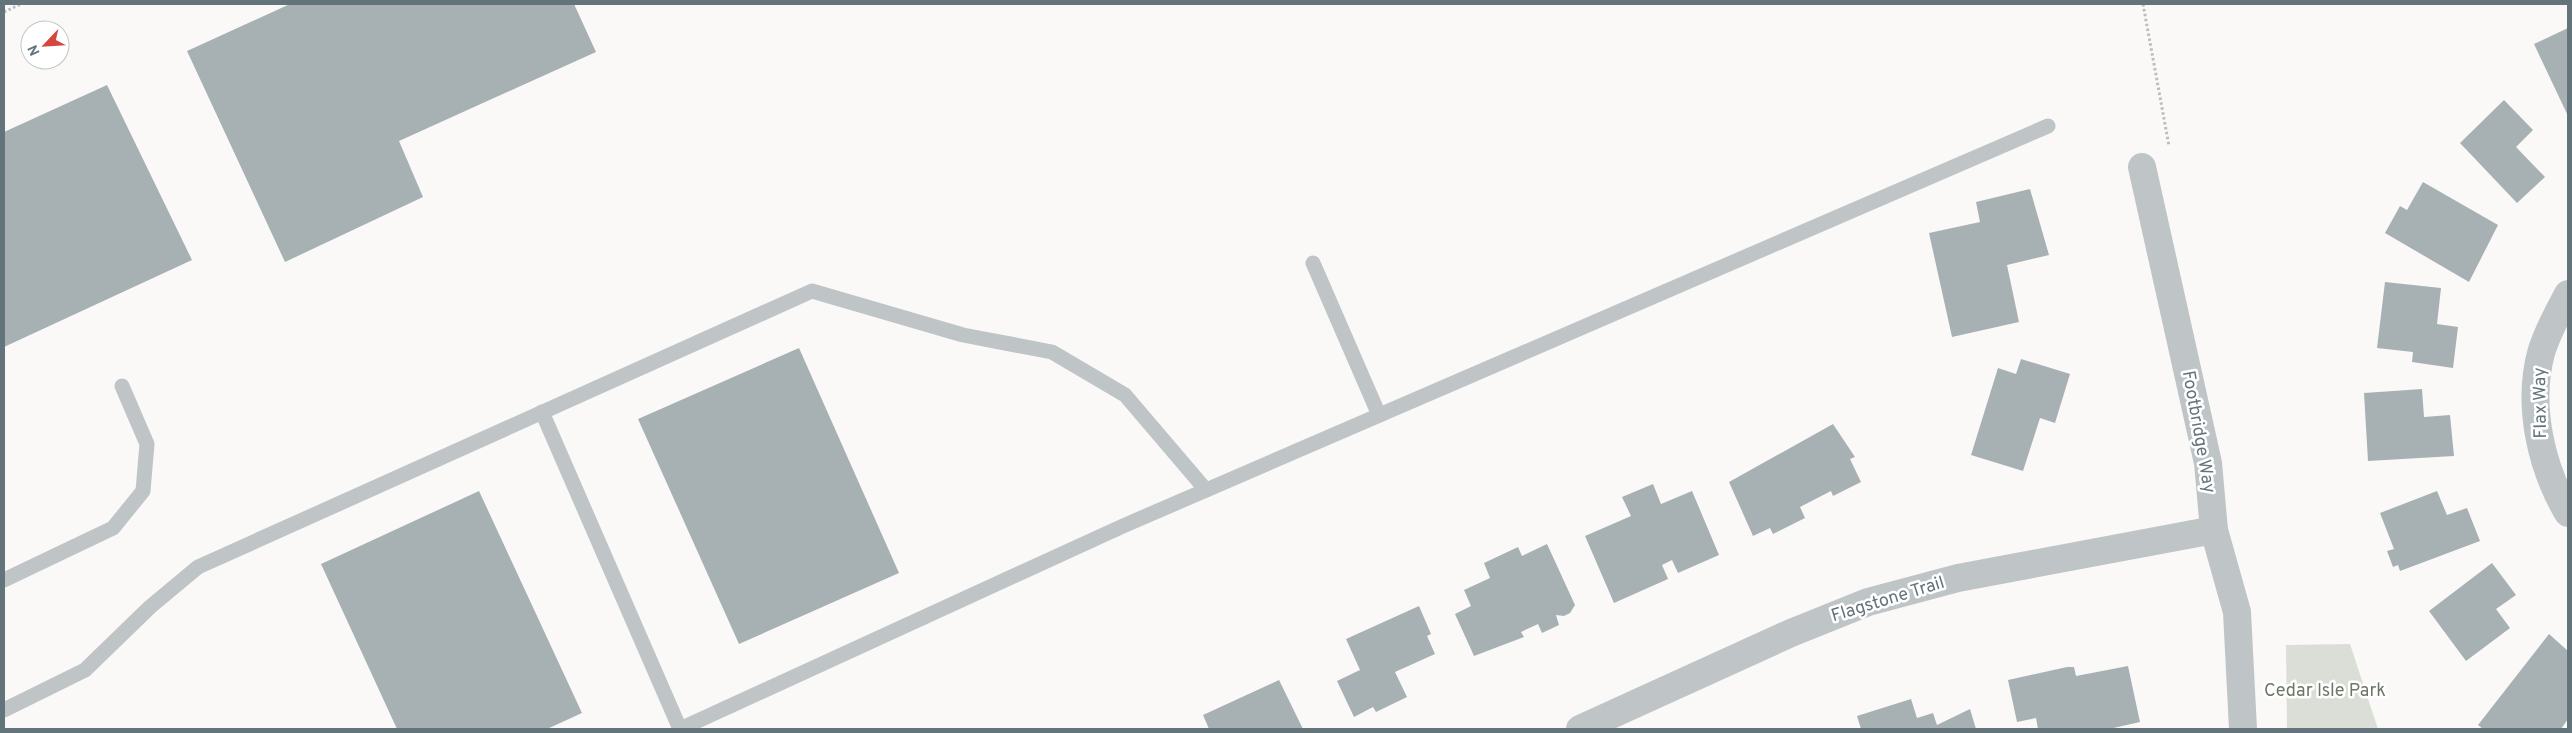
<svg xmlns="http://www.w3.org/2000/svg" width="2572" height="733" font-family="Overpass,sans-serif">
<rect width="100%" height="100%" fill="#faf9f8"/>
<path fill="#dbded7" d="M2350 644 2378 729H2287L2286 645Z"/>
<g fill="#a7b1b4">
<path d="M290 4H574L596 52 399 141 423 197 285 262 187 51Z"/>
<path d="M2568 28V116L2534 44Z"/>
<path d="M107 85 192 260 4 347V132Z"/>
<path d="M2504 100 2533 130 2516 147 2545 177 2517 203 2460 143Z"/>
<path d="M2423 182 2498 225 2469 282 2385 233 2400 206 2407 210Z"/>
<path d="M2030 189 2049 255 2007 265 2019 322 1952 337 1929 233 1980 222 1976 202Z"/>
<path d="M2385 282 2441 288 2437 324 2458 327 2453 368 2412 362 2413 352 2377 348Z"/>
<path d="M799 348 899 573 739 644 638 419Z"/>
<path d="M2021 359 2070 374 2055 423 2040 418 2023 471 1971 455 1998 368 2016 374Z"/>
<path d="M2422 389 2424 417 2450 415 2454 456 2368 461 2364 393Z"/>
<path d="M1833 424 1855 457 1850 459 1861 482 1833 496 1831 491 1800 507 1805 518 1773 534 1770 528 1753 536 1729 482Z"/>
<path d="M1653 484 1661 504 1692 491 1719 555 1678 573 1672 560 1662 565 1668 579 1614 603 1585 536 1631 516 1622 497Z"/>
<path d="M479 491 582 713 547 729H397L321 564Z"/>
<path d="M2437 491 2447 515 2467 508 2480 541 2400 571 2398 565 2393 567 2387 551 2394 549 2380 513Z"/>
<path d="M1547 544 1575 605 1570 613 1564 616 1556 615 1559 625 1542 633 1538 624 1521 632 1524 637 1474 656 1455 614 1471 606 1464 590 1490 578 1484 563 1518 547 1522 556Z"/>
<path d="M2492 563 2516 595 2496 609 2510 628 2466 661 2429 611Z"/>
<path d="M1419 606 1431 634 1427 636 1435 654 1395 672 1407 697 1376 712 1373 707 1354 717 1337 681 1360 670 1346 639Z"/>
<path d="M2549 634 2568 651V719L2561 729H2483L2478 725Z"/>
<path d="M2128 666 2140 722 2109 729H2038L2036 718 2017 722 2008 680 2067 667H2074L2076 676Z"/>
<path d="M1279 680 1303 729H1209L1203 715Z"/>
<path d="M1911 699 1917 718 1933 713 1937 725 1970 709 1976 729H1861L1857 716Z"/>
</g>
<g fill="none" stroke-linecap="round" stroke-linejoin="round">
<g stroke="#babec0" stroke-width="3" stroke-dasharray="2.5 2.5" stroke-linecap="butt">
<path d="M2143 4 2169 146"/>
<path d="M4 12 21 4"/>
</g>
<g stroke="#bfc5c7" stroke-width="15">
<path d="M1313 263 1379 415"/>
<path d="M542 412 680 729"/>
<path d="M4 580 113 528 143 491 147 444 122 386"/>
<path d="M4 710 85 670 150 607 198 567 812 291 963 335 1052 352 1125 395 1206 490"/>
<path d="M680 729 1123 526 2048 126"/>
</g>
<g stroke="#bfc5c7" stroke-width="28">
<path d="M2142 167 2208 463 2214 530 2237 612 2243 729"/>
<path d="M2568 294C2558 313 2547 332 2541 353 2527 406 2541 467 2568 513"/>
<path d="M1580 729 1791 633 1868 602 1958 578 2214 530"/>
</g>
</g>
<g text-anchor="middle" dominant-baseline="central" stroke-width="5" stroke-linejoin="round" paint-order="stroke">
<g font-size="18" fill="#63747a" stroke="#fff">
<text transform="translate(2541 403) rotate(-91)">Flax Way</text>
<text transform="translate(2198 432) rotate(80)">Footbridge Way</text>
<text transform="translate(1888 600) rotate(-17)">Flagstone Trail</text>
</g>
<g font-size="18" fill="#6c7866" stroke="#fff">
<text x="2325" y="691">Cedar Isle Park</text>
</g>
</g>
<rect width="2572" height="733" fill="none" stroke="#63747a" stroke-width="10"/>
<g transform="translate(45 45) rotate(245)"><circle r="24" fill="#ffffff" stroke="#c1c7ca"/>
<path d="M0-4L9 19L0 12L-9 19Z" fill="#d4473e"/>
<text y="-8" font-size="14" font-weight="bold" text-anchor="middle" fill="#63747a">N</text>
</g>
</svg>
